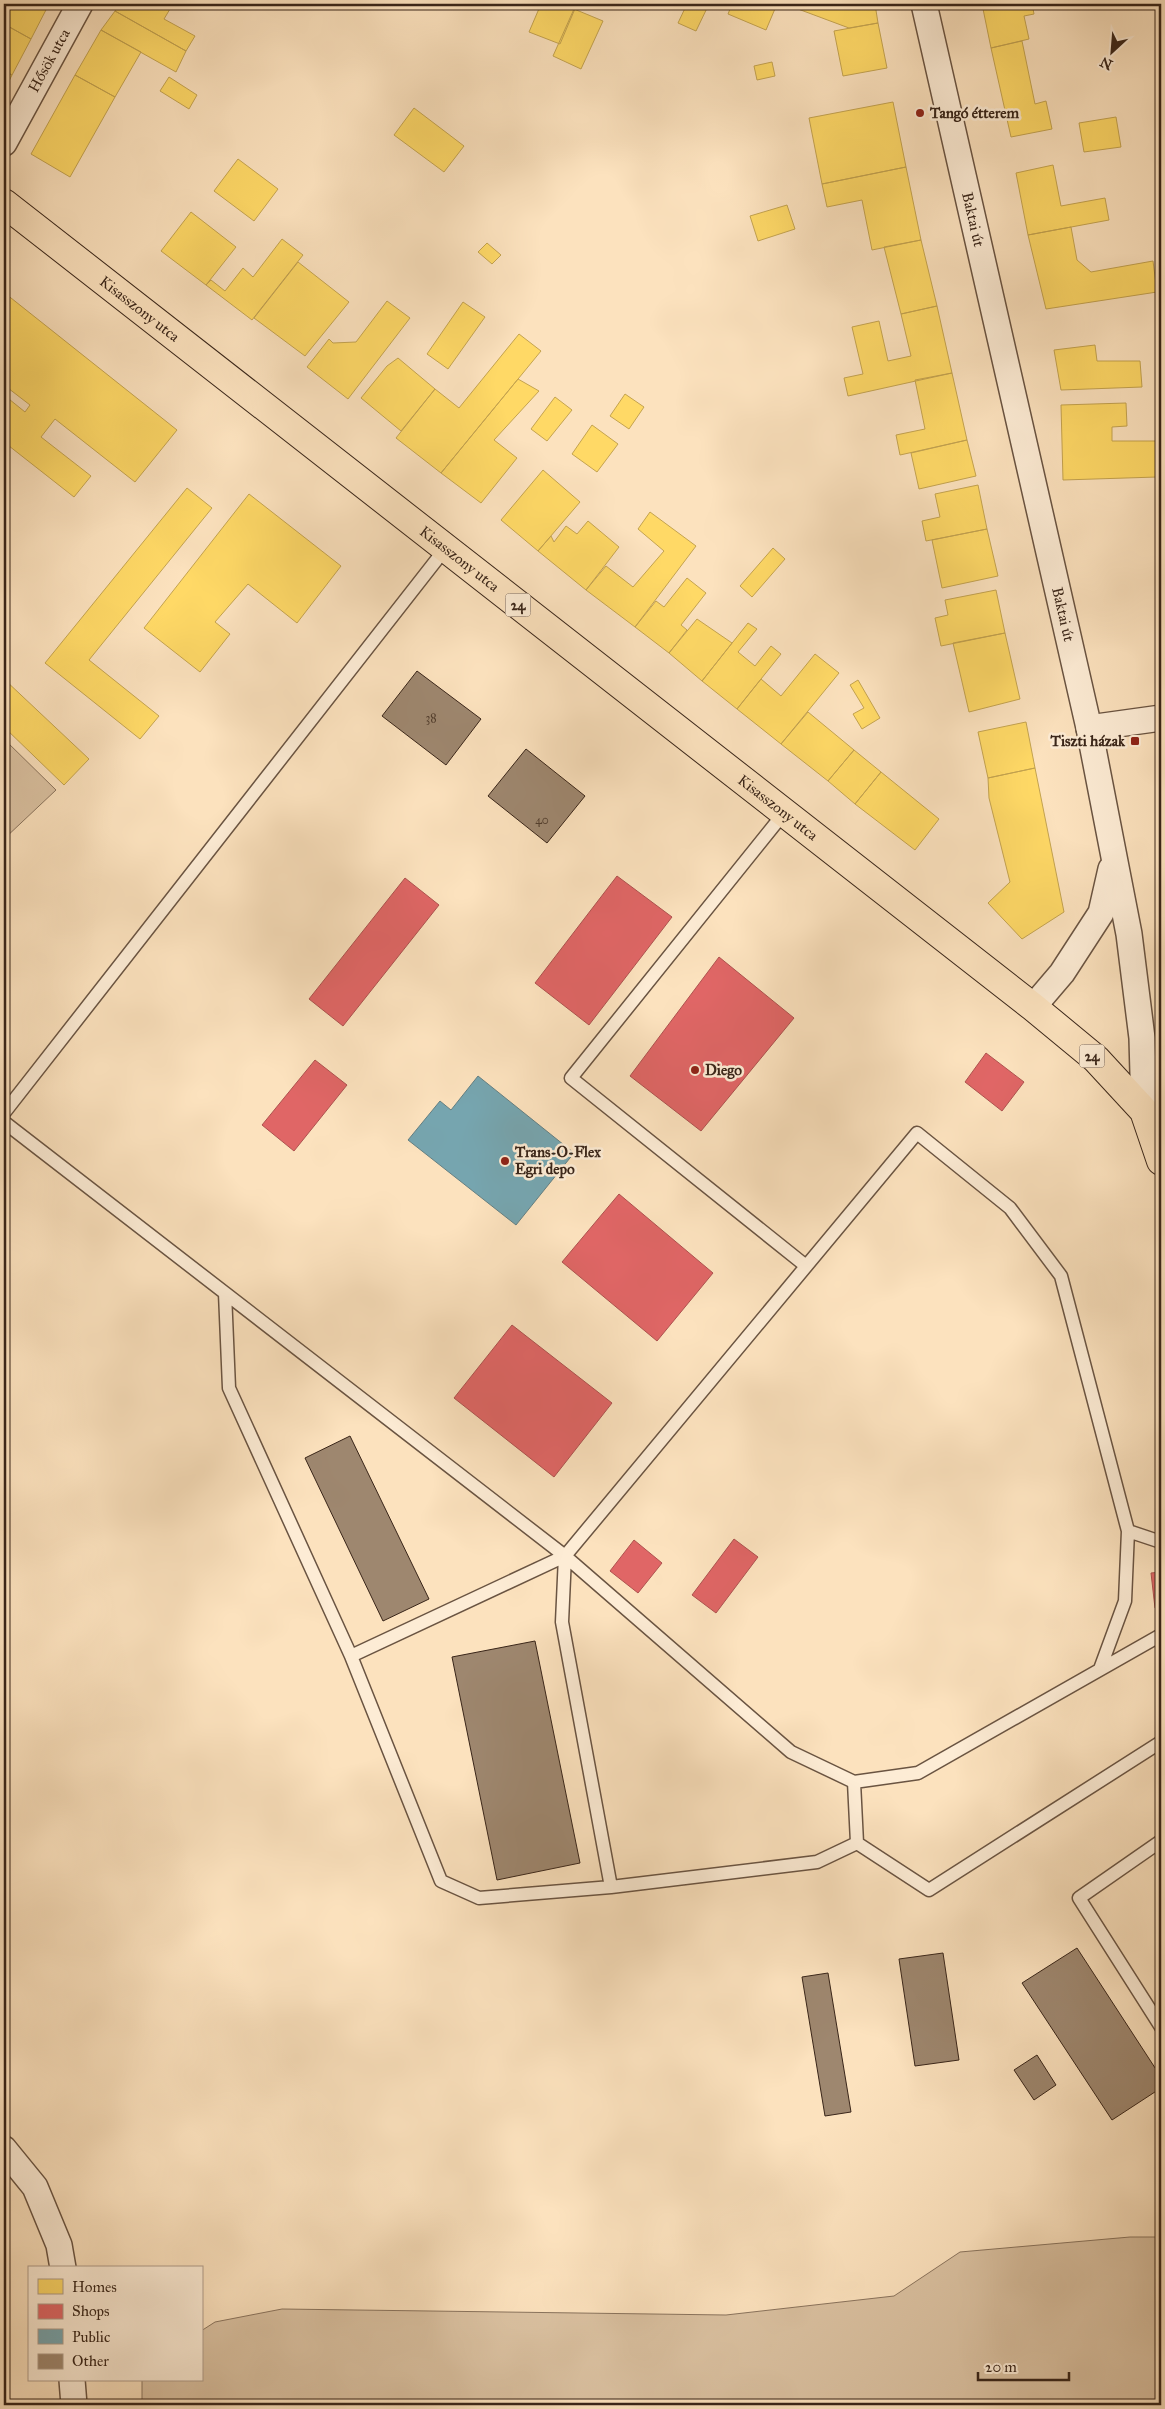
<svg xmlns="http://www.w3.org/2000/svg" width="1165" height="2409" viewBox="0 0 1165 2409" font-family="'IM FELL Great Primer',serif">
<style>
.green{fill:#dbc2a2;stroke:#8a745e}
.homes{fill:#ffd966;stroke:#c4a34f}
.shops{fill:#e06666;stroke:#ae524f}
.public{fill:#76a5af;stroke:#647f82}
.building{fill:#9e876f;stroke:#392519}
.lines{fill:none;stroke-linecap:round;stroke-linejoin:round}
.service-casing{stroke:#6a5442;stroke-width:15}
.minor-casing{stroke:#6a5442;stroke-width:28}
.primary-casing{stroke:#392519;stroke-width:30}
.service{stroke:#fdecd5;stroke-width:12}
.minor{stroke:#fdecd5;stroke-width:25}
.primary{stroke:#fce2be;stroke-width:28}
.poi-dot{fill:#8f2418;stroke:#fdecd5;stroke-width:2}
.labels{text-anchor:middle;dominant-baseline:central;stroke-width:5;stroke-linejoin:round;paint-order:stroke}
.number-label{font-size:12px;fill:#523e2e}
.shield{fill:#fdecd5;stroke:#746151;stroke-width:1}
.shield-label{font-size:14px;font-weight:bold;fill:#392519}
.street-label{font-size:15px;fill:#392519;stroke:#fdecd5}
.poi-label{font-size:15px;font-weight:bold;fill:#392519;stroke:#fdecd5;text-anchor:start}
</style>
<rect width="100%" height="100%" fill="#fce2be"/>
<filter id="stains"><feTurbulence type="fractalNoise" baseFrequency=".004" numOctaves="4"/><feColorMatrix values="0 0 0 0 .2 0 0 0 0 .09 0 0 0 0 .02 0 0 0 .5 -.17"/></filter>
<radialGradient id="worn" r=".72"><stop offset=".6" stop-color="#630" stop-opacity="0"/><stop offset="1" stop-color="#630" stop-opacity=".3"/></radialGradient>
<path class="green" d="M4 739 56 790 4 839Z
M1130 2237H1161V2405H142V2380H201V2331L215 2322 282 2309 726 2315 894 2296 960 2252Z"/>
<path class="homes" d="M4 4H49L31 39 4 24Z
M119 4H173L164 19 195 36 186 51 115 11Z
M541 4H577L560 44 529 32Z
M687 4H709L696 31 678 23Z
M732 4H777L766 30 728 14Z
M791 4H875L878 23 849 28 790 6Z
M982 4H1032L1034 14 1024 16 1029 39 991 48Z
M574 9 603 21 581 69 553 56Z
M115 11 186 51 176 72 101 30Z
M878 23 887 68 843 76 834 31Z
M4 24 31 39 12 75 4 71Z
M101 30 141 52 115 97 75 75Z
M1022 41 1035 104 1046 101 1052 129 1011 137 991 48Z
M772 62 775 76 757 80 754 66Z
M4 71 12 75 4 91Z
M75 75 115 97 70 177 31 154Z
M169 77 197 95 189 109 160 91Z
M893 102 906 167 822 184 809 118Z
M414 108 464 146 444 172 394 135Z
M1116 117 1121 147 1084 152 1079 123Z
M238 159 278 189 254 221 214 191Z
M1053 165 1061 206 1105 198 1109 220 1028 235 1016 173Z
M906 167 921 240 872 250 862 200 827 207 822 184Z
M787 205 795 229 758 241 750 216Z
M191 212 236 247 206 285 161 251Z
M1071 227 1077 260 1091 272 1153 261 1157 292 1046 309 1028 235Z
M282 239 303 255 252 320 206 285 211 280 225 291 243 268 253 277Z
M921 240 937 306 901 314 884 247Z
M487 243 501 255 492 264 478 252Z
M298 262 349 302 305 356 254 318Z
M6 294 177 430 135 482 55 419 41 437 91 476 74 497 4 442V395L25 412 30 405 4 385V297Z
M387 301 410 318 348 399 307 367 329 339 333 343 356 342Z
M463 302 485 317 448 369 427 354Z
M937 306 952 373 848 396 844 378 863 374 852 327 879 321 888 361 911 356 901 314Z
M519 334 541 351 441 473 396 438 435 389 459 408Z
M1095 345 1097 361H1140L1142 387 1061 390 1054 350Z
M398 358 435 389 401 431 361 398 387 366Z
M952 373 967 440 900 455 896 435 925 429 915 380Z
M518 379 539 391 494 440 517 458 481 503 441 473Z
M625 394 644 407 629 429 610 416Z
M555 397 572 410 547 441 531 429Z
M1126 403 1127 426 1112 427V441H1158V423H1161V472L1157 477 1063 480 1061 405Z
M592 425 618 444 597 472 572 454Z
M967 440 976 476 919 489 911 453Z
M543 470 580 502 538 551 501 520Z
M978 485 987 529 926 541 922 521 940 517 935 494Z
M187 488 212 508 89 660 159 716 140 739 45 663Z
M249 494 341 566 297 623 248 584 215 622 230 634 200 672 144 628Z
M650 512 696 546 635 627 586 590 606 566 633 587 664 551 638 529Z
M588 521 619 547 586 590 538 551 551 536 554 542 566 526 577 534Z
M987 529 998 576 942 588 932 540Z
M773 548 785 559 752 597 740 586Z
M687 578 706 593 681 625 687 630 669 653 635 627 656 601 664 607Z
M996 590 1005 633 941 646 935 618 948 615 945 600Z
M697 619 732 643 702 681 669 653Z
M748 623 757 629 738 652 755 666 771 646 781 654 737 709 702 681Z
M1005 633 1020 699 969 712 953 643Z
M815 654 839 673 781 744 737 709 761 679 781 696Z
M4 679 89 759 64 785 4 727Z
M858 680 880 718 862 729 853 714 864 708 850 685Z
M808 712 854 750 828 781 781 744Z
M1026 722 1035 768 988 778 978 732Z
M854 750 881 772 855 804 828 781Z
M1035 768 1064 912 1022 939 988 903 1010 882 989 798 988 778Z
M881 772 939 819 915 850 855 804Z"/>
<path class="shops" d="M617 876 672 917 589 1025 535 983Z
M405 878 439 905 343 1026 309 999Z
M719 957 794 1018 701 1131 630 1076Z
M986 1053 1024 1082 1002 1111 965 1082Z
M315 1060 347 1085 294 1151 262 1125Z
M619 1194 713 1273 657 1341 562 1262Z
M512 1325 612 1403 554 1477 454 1398Z
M734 1539 758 1557 716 1613 692 1595Z
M634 1540 662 1563 638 1593 610 1571Z
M1161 1572V1607L1155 1608 1151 1573Z"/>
<path class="public" d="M478 1076 574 1153 516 1225 408 1140 440 1101 451 1110Z"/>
<path class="building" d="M417 671 481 719 446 765 382 716Z
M526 749 585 796 547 843 488 796Z
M350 1436 429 1599 383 1621 305 1458Z
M535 1641 580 1863 497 1880 452 1657Z
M1077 1948 1161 2077V2088L1112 2120 1022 1983Z
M943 1953 959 2060 915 2066 899 1959Z
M828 1973 851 2112 825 2116 802 1977Z
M1037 2055 1056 2085 1034 2100 1014 2070Z"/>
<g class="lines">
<defs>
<path id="service" d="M784 813 571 1078 806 1266
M4 1113 445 549
M4 1122 565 1556 791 1752 854 1782 918 1773 1161 1635
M225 1293 229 1388 351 1656 565 1556 917 1133 1010 1208 1061 1276 1128 1531 1161 1542
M565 1556 562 1622 611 1887 817 1862 857 1843
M351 1656 441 1881 479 1898 611 1887
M1100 1669 1125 1601 1128 1531
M854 1782 857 1843 929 1890 1161 1742
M1161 1841 1079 1898 1161 2027"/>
<g id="minor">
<path id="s1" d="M924 4 1089 728 1129 934 1142 1038 1144 1111"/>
<path id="s2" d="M4 143 80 4"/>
<path d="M1089 728 1161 718"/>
<path d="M1033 1007 1062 973 1101 913 1111 869"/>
<path d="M4 2149 35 2187 59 2245 63 2268"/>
<path d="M72 2380 74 2405"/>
</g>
<g id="primary">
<path id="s3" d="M4 203 1033 1007 1096 1059 1144 1111 1161 1161"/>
</g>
</defs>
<use href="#service" class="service-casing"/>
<use href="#minor" class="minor-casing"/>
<use href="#primary" class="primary-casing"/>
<use href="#service" class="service"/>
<use href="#minor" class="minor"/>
<use href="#primary" class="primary"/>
</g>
<g class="poi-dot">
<circle cx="920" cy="113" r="5"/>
<rect x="1130" y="736" width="10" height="10" rx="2.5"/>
<circle cx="695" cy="1070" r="5"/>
<circle cx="505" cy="1161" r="5"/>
</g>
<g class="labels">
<g class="number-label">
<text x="431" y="718">38</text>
<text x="542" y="820">40</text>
</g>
<g class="shield">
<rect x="505.5" y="593.5" width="25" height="23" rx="4"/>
<rect x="1079.5" y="1044.5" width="25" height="23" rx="4"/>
</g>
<g class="shield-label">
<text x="518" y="605">24</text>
<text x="1092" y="1056">24</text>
</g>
<g class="street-label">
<text stroke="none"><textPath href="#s2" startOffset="94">Hősök utca</textPath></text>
<text stroke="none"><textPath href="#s1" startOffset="221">Baktai út</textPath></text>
<text stroke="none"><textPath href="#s3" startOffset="172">Kisasszony utca</textPath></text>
<text stroke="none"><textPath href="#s3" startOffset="578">Kisasszony utca</textPath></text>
<text stroke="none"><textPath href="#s1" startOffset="626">Baktai út</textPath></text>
<text stroke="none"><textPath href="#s3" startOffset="982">Kisasszony utca</textPath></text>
</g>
<g class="poi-label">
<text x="930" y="113">Tangó étterem</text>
<text x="1125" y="741" text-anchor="end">Tiszti házak</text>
<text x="705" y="1070">Diego</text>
<text x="515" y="1152">Trans-O-Flex<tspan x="515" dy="17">Egri depo</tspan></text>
</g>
</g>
<rect width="1165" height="2409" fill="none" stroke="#fce2be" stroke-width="20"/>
<rect x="5" y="5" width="1155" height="2399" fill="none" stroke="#392519" stroke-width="2.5"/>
<rect x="10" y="10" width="1145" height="2389" fill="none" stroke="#392519"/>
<rect x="28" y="2266" width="175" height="115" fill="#fdecd5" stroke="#af9c8a"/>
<rect x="38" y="2279" width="25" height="15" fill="#ffd966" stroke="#af9c8a"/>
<text x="72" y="2292" font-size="15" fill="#392519">Homes</text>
<rect x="38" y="2304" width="25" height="15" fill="#e06666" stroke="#af9c8a"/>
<text x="72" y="2316" font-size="15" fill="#392519">Shops</text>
<rect x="38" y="2329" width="25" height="15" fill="#76a5af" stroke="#af9c8a"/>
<text x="72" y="2342" font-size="15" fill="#392519">Public</text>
<rect x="38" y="2354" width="25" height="15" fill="#9e876f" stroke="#af9c8a"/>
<text x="72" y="2366" font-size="15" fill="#392519">Other</text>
<g transform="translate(1112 52) rotate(206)" stroke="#fdecd5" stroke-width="4" paint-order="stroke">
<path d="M0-4L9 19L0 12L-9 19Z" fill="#392519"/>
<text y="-8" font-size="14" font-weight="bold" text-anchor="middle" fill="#392519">N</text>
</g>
<path d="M978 2372v8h91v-8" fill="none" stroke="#392519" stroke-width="2.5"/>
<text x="985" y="2372" font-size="15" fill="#392519" stroke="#fdecd5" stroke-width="4" paint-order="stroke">20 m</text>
<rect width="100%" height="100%" filter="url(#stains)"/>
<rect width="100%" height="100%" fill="url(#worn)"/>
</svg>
